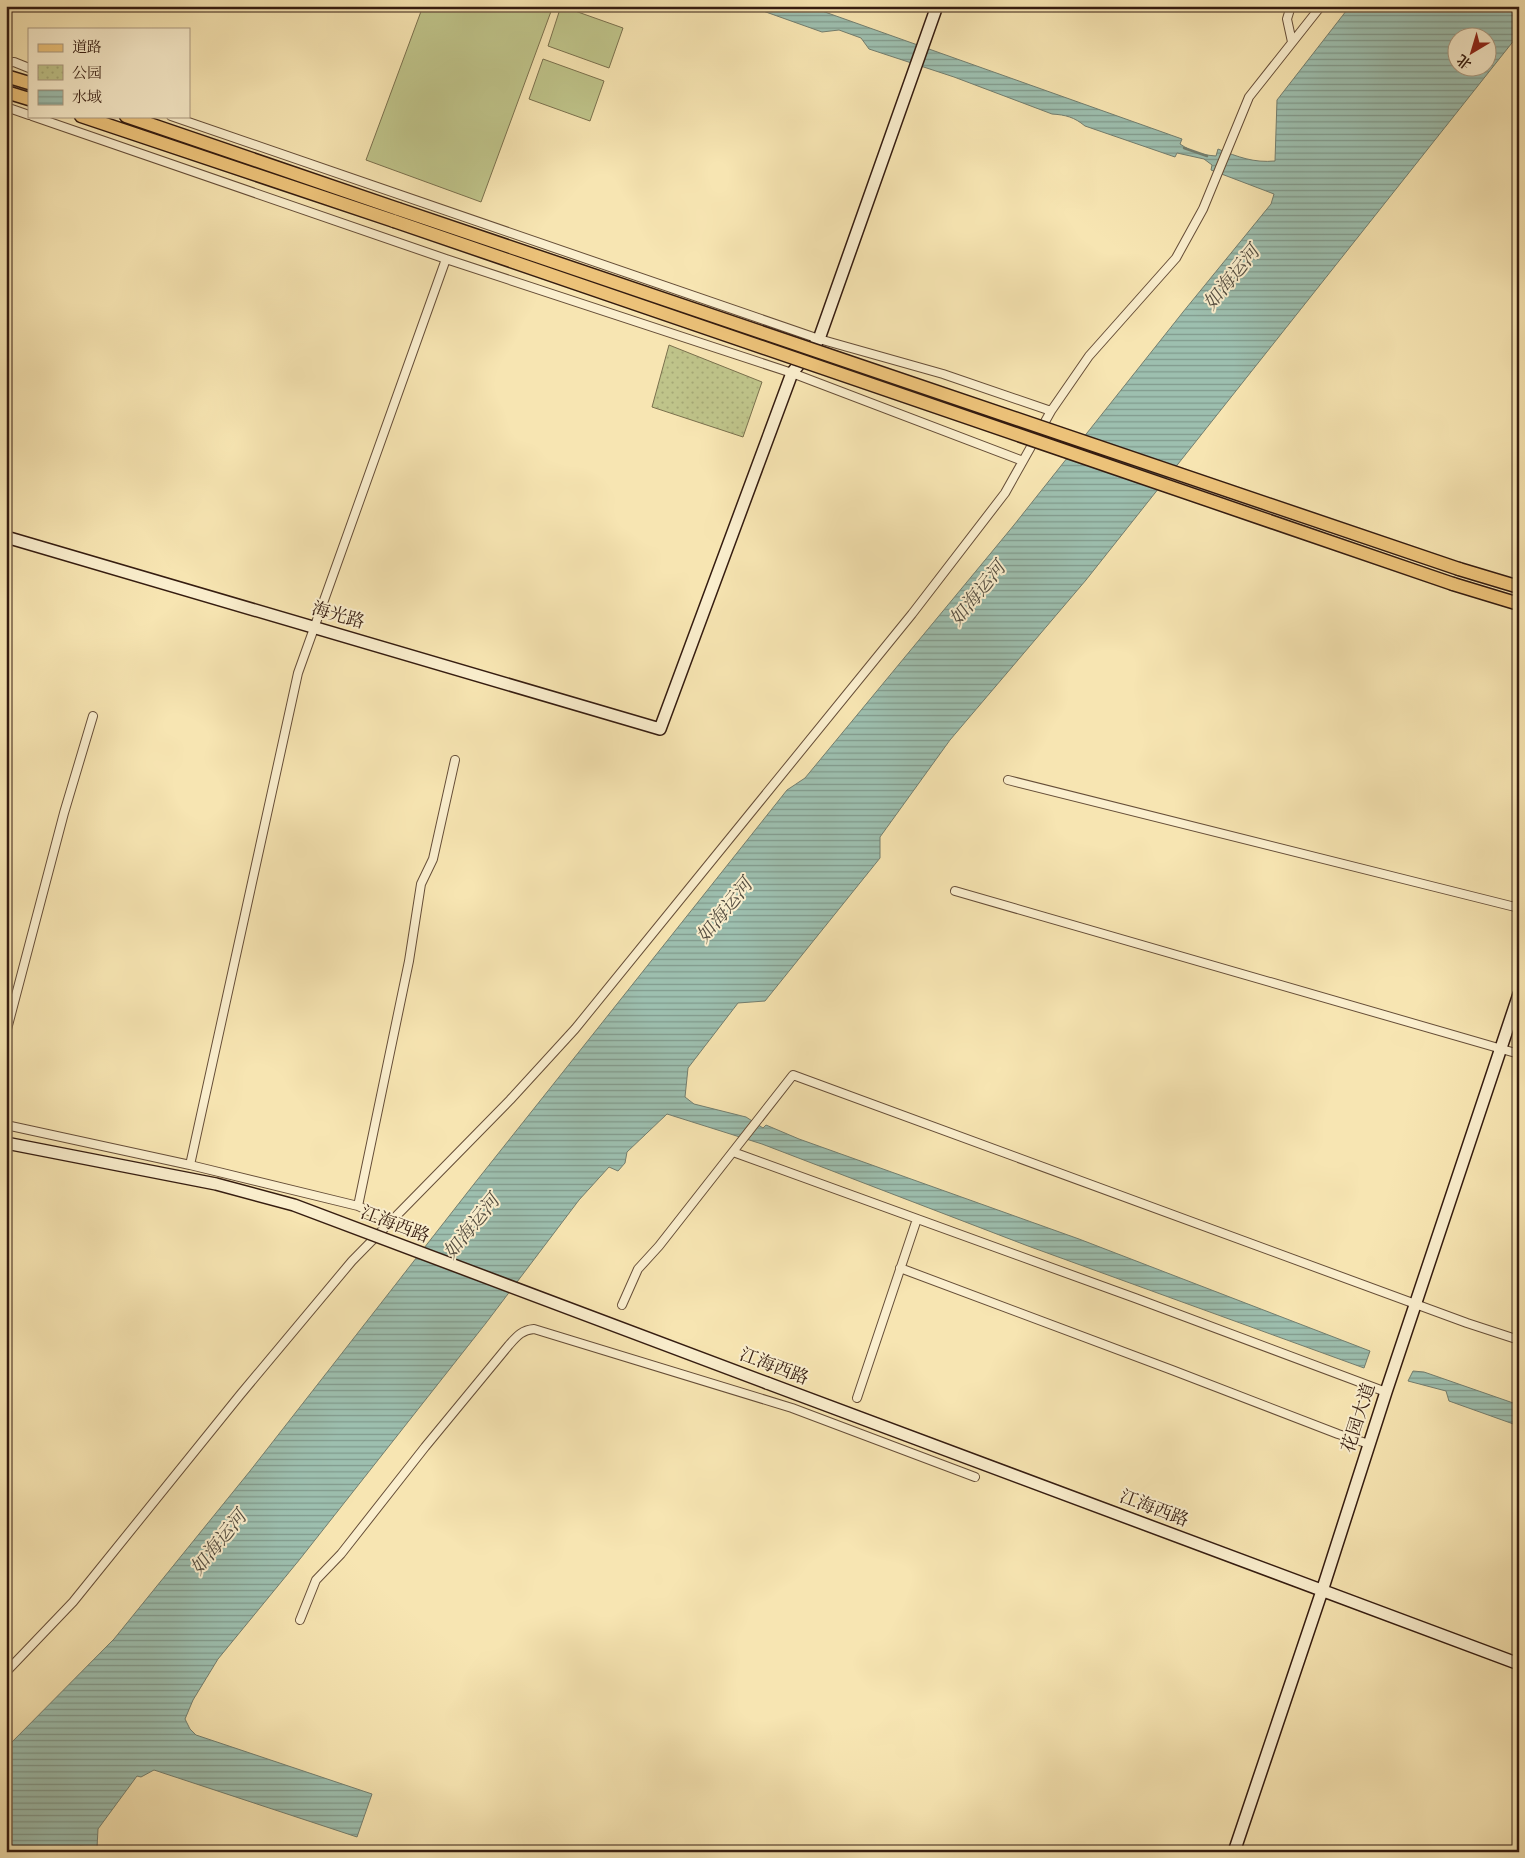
<svg xmlns="http://www.w3.org/2000/svg" width="1525" height="1858" viewBox="0 0 1525 1858" font-family="'IM FELL DW Pica','Noto Serif SC',serif">
<style>
.grass{fill:#bfc48a;stroke:#7a704d}
.park{fill:url(#park-dots);stroke:#7a704d}
.water{fill:url(#water-rules);stroke:#737e6f;fill-rule:evenodd}
.lines{fill:none;stroke-linecap:round;stroke-linejoin:round}
.stream{stroke:#737e6f;stroke-width:2.5}
.street-casing{stroke:#664e38;stroke-width:10}
.secondary-casing{stroke:#351c10;stroke-width:14}
.primary-casing{stroke:#351c10;stroke-width:15}
.street{stroke:#faeecd;stroke-width:8}
.secondary{stroke:#faeecd;stroke-width:11}
.primary{stroke:#ecc279;stroke-width:12}
.secondary-bridge-casing{stroke:#351c10;stroke-width:14;stroke-linecap:butt}
.primary-bridge-casing{stroke:#351c10;stroke-width:15;stroke-linecap:butt}
.secondary-bridge{stroke:#faeecd;stroke-width:11}
.primary-bridge{stroke:#ecc279;stroke-width:12}
.labels{text-anchor:middle;dominant-baseline:central;stroke-width:4;stroke-linejoin:round;paint-order:stroke}
.street-label{font-size:18px;fill:#351c10;stroke:#faeecd}
.water-label{font-size:19px;font-style:italic;fill:#544d40;stroke:#faeecd}
</style>
<defs>
<pattern id="park-dots" width="8" height="8" patternUnits="userSpaceOnUse" patternTransform="scale(1.25)"><rect width="8" height="8" fill="#bfc48a"/><path d="M2 2h.1M6 6h.1" fill="none" stroke="#a5a876" stroke-width="1.8" stroke-linecap="round"/></pattern>
<pattern id="water-rules" width="6" height="5" patternUnits="userSpaceOnUse" patternTransform="scale(1.25)"><rect width="6" height="5" fill="#9dbfaf"/><path d="M0 2.5h6" fill="none" stroke="#819a8d"/></pattern>
</defs>
<rect width="100%" height="100%" fill="#f7e5b2"/>
<filter id="stains"><feTurbulence type="fractalNoise" baseFrequency=".004" numOctaves="4"/><feColorMatrix values="0 0 0 0 .2 0 0 0 0 .09 0 0 0 0 .02 0 0 0 .5 -.17"/></filter>
<radialGradient id="worn" r=".72"><stop offset=".6" stop-color="#630" stop-opacity="0"/><stop offset="1" stop-color="#630" stop-opacity=".3"/></radialGradient>
<path class="grass" d="M423 6H553L481 202 366 160Z
M561 6 623 28 609 68 548 46Z
M543 59 604 81 590 121 529 99Z"/>
<path class="park" d="M669 345 762 382 743 437 652 407Z"/>
<path class="water" d="M749 6H808L1182 139 1180 144C1192 152 1202 155 1216 156L1218 149C1238 157 1254 163 1275 161L1277 100 1350 6H1519V34L1086 580 950 740 880 837V858L765 1001 738 1003 688 1068 685 1097 694 1104 746 1117 763 1128 766 1125 799 1139 1079 1239 1370 1351 1364 1368 1028 1246 762 1144 667 1114 627 1152 625 1163 618 1171 609 1167 579 1200 486 1323 300 1559 218 1659 193 1700 185 1719 190 1729 196 1735 372 1794 357 1837 154 1770 141 1777 137 1776 98 1829 97 1848 80 1846 75 1852H6V1748L114 1639 250 1471 474 1184 787 790 805 778 1014 525 1183 312 1271 204 1274 194 1211 170 1212 165 1204 159 1177 153 1175 157 1085 126C1074 117 1066 115 1052 114L954 77 869 49 861 38 839 30 822 32ZM1458 38H1488V68H1458Z
M1413 1371 1424 1372 1519 1405V1426L1449 1401 1446 1391 1408 1381Z"/>
<g class="lines">
<path class="stream" d="M1184 148 1207 156"/>
<defs>
<path id="street" d="M1291 6 1287 19 1292 42
M6 63 14 62 29 68
M6 107 29 115
M32 116 446 259 792 373 1023 461
M171 116 819 339 943 374 1051 411
M1008 780 1519 908
M955 891 1519 1054
M6 1033 64 813 93 716
M6 1125 190 1165 358 1206 391 1221
M733 1152 1135 1298 1386 1392
M190 1165 298 673 446 259
M358 1206 409 961 421 884 433 859 455 760
M900 1268 1172 1370 1338 1434 1369 1444
M622 1305 638 1269 659 1246 793 1075 1467 1323 1519 1340
M857 1398 917 1219
M300 1620 316 1580 341 1554 425 1447 509 1345C517 1336 522 1330 534 1329L792 1408 975 1477
M6 1672 73 1602 240 1395 352 1261 510 1100 575 1029 912 614 1005 493 1051 411 1089 356 1176 258 1203 209 1249 97 1321 6"/>
<path id="secondary" d="M6 537 660 729 792 373 819 339 937 6
M767 1383 1519 1664
M1234 1852 1322 1591 1386 1392 1519 994"/>
<path id="primary" d="M6 76 29 83
M6 92 29 99
M81 116 394 221
M126 116 398 209
M1459 569 1519 587
M1453 584 1519 604"/>
</defs>
<use href="#street" class="street-casing"/>
<use href="#secondary" class="secondary-casing"/>
<use href="#primary" class="primary-casing"/>
<use href="#street" class="street"/>
<use href="#secondary" class="secondary"/>
<use href="#primary" class="primary"/>
<defs>
<path id="secondary-bridge" d="M6 1143 216 1184 294 1205 767 1383"/>
<path id="primary-bridge" d="M398 209 1459 569
M394 221 1453 584"/>
</defs>
<use href="#secondary-bridge" class="secondary-bridge-casing"/>
<use href="#primary-bridge" class="primary-bridge-casing"/>
<use href="#secondary-bridge" class="secondary-bridge"/>
<use href="#primary-bridge" class="primary-bridge"/>
</g>
<g class="labels">
<g class="street-label">
<text transform="translate(338 616) rotate(16)">海光路</text>
<text transform="translate(395 1225) rotate(21)">江海西路</text>
<text transform="translate(774 1367) rotate(21)">江海西路</text>
<text transform="translate(1359 1418) rotate(-72)">花园大道</text>
<text transform="translate(1154 1509) rotate(21)">江海西路</text>
</g>
<g class="water-label">
<text transform="translate(1232 278) rotate(-51)">如海运河</text>
<text transform="translate(978 594) rotate(-51)">如海运河</text>
<text transform="translate(725 911) rotate(-51)">如海运河</text>
<text transform="translate(472 1227) rotate(-51)">如海运河</text>
<text transform="translate(219 1543) rotate(-51)">如海运河</text>
</g>
</g>
<rect width="1525" height="1858" fill="none" stroke="#f7e5b2" stroke-width="25"/>
<rect x="8" y="8" width="1510" height="1843" fill="none" stroke="#351c10" stroke-width="2.5"/>
<rect x="12" y="12" width="1500" height="1833" fill="none" stroke="#351c10"/>
<rect x="28" y="28" width="162" height="90" fill="#faeecd" stroke="#ab9a81"/>
<rect x="38" y="44" width="25" height="8" fill="#ecc279" stroke="#ab9a81"/>
<text x="72" y="52" font-size="15" fill="#351c10">道路</text>
<rect x="38" y="65" width="25" height="15" fill="url(#park-dots)" stroke="#ab9a81"/>
<text x="72" y="78" font-size="15" fill="#351c10">公园</text>
<rect x="38" y="90" width="25" height="15" fill="url(#water-rules)" stroke="#ab9a81"/>
<text x="72" y="102" font-size="15" fill="#351c10">水域</text>
<g transform="translate(1472 52) rotate(218)"><circle r="24" fill="#faeecd" stroke="#ab9a81"/>
<path d="M0-4L9 19L0 12L-9 19Z" fill="#8f2418"/>
<text y="-8" font-size="14" font-weight="bold" text-anchor="middle" fill="#351c10">北</text>
</g>
<rect width="100%" height="100%" filter="url(#stains)"/>
<rect width="100%" height="100%" fill="url(#worn)"/>
</svg>
